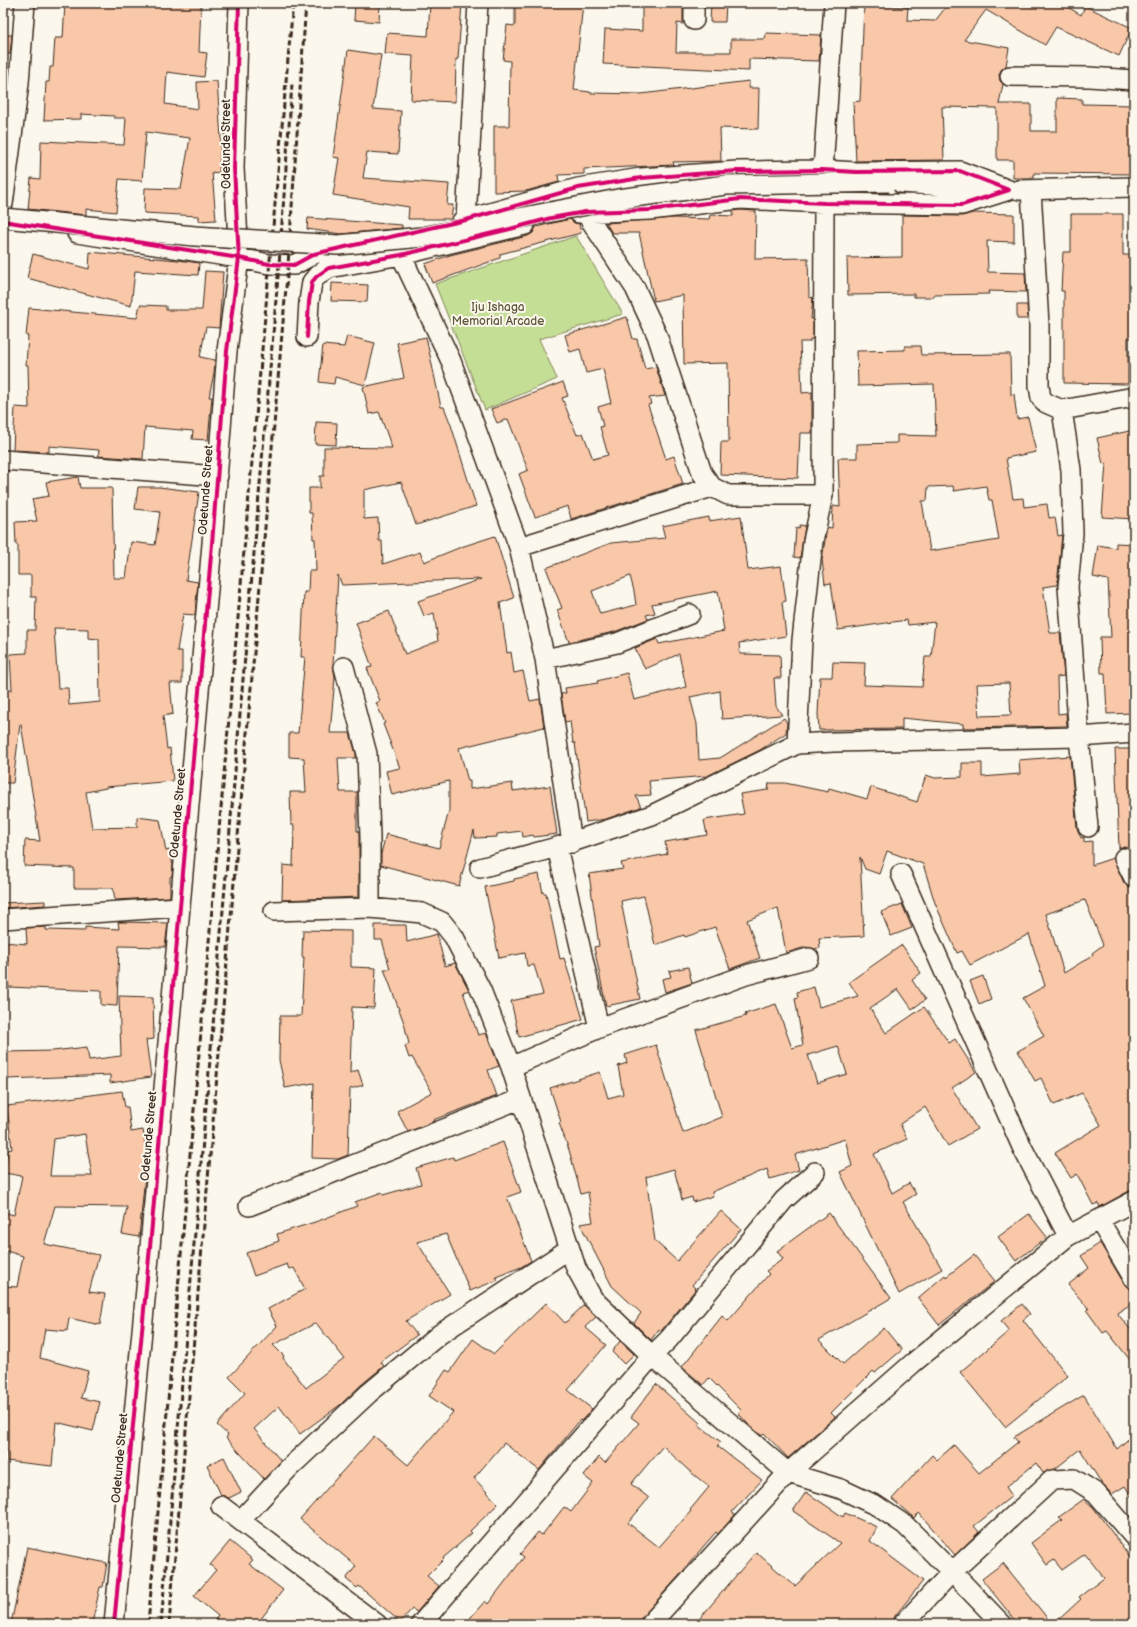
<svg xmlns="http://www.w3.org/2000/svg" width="1137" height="1627" viewBox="0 0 1137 1627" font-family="'Balsamiq Sans',sans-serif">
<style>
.green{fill:#c5de95;stroke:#80845a}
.building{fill:#f9c8a9;stroke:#3b2a1e;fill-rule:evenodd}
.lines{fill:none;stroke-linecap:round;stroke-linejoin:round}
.minor-casing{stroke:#3b2a1e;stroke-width:22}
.minor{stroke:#fbf7ec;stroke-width:19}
.rail{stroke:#3b2a1e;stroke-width:3;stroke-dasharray:6 3;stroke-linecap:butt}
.minor-bridge-casing{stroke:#3b2a1e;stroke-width:22;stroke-linecap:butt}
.minor-bridge{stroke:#fbf7ec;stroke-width:19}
.cycleway-casing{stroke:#fbf7ec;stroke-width:6}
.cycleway{stroke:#d6006c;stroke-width:4}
.labels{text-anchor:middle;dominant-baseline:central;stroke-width:4;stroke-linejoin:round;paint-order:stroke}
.street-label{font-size:12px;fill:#3b2a1e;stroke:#fbf7ec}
.park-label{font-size:12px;fill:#5e573c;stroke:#fbf7ec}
</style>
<rect width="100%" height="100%" fill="#fbf7ec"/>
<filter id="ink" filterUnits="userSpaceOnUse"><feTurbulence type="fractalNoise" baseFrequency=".025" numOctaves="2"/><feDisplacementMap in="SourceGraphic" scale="8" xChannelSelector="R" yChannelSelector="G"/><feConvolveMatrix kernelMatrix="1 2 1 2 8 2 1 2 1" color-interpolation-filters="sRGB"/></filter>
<g filter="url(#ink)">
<path class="green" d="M576 236 623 314 539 339 557 379 485 410 435 284Z"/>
<path class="building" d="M65 3H167L201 5 199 52 207 53 204 77 167 72 165 104 198 109 197 82 217 81 221 138 219 173 212 172 216 220 199 221V216L144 213 145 188 181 189 190 138 146 132 142 181 119 179 116 212 86 209V215L28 209 31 178 40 179 41 141 124 145 126 118H114V116L81 114V119L44 120 46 82H49L50 67H53L55 38H63Z
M355 3H380L379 22 354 20Z
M430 3H462L458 59H456L455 102 411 100 413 56 385 54 387 33 428 36Z
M515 3H583L574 90 590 92V93L641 94 749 81V88H759L758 129 720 128 721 161 673 162 674 165 584 169V174L558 175 559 182 526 191 494 192V126H509L510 61 503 60 507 25 515 26Z
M642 3H683V24L677 23 676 52H731V39H765L766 33 821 35 819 61 749 59V71L603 64 605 29 642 31Z
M711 3H726L725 22H710Z
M949 3H1061L1081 15 1085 6 1132 28 1119 56 1056 27 1045 45 986 10 964 40 1009 48 1006 66 1001 70 999 75 1000 81 1003 84 999 104H1031V131H1057V98L1082 99V104L1134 105V174L1034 173V178H1013V160H997V108L942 107 944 160 856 161 853 102 860 101 864 5 908 7 907 20 935 21Z
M4 35H12L10 54H3Z
M348 50 381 55 373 109 401 111 398 154 367 152 363 178 449 184 447 205H453L451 219H408L409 207 333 195 339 158 333 157Z
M740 210 756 211 755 259 808 258 809 297 813 298 811 319H813V339H810V342H800L802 393 812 392V433H800L798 478 720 475 721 442H729L728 363 684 364 683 295 654 301 639 233H612L606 223 673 218 709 219 710 215 733 216V211Z
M973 213 1014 214V242L987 241 988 272 1025 273 1026 292 988 291 989 294 934 295V297H914V294L848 295 847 258 902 257V215L962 216Z
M1071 214H1123V255H1134V281H1132V338H1128V384L1064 383V291H1061L1063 252H1071Z
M308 218 402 225V228L341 234 307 229Z
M570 219 574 223 579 224 581 233 500 254V258L432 283 425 264 450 255 528 236 533 233 536 227Z
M90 252 178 260 199 263 198 275 135 271 131 306 27 278 33 254 89 269Z
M205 271 223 272 219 328 206 327 200 357 215 360 214 373 209 397H212L208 440 192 439 193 431 145 427 143 459 98 456 99 450 49 446V452L13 450 15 407 29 408 28 365H26L28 336H26L29 308 137 318 140 305 166 306V310H202Z
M332 283 368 285 367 302 331 301Z
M1017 305H1027L1028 319H1017Z
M627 317 633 339H637L645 369 656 367 665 396 649 398 651 404 648 405 666 459 674 456 683 484 571 519 568 506 535 517 519 474 528 470 508 419 497 423 491 409 563 382 568 396 562 398 577 435 583 433 593 459 608 455 600 427 603 426 598 407 611 403 603 369 586 373 580 349 570 352 565 335Z
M347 336 375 343 365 385 335 377 334 384 319 382 323 345 344 347Z
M426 337 441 407H444L451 425 476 506 416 525 401 482 364 490V519L378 518 379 541H382L383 564 420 552 424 562 461 547 495 536 514 598 500 603 507 653 511 652 514 673 523 671 530 701 540 699 544 727 459 748 468 781H470V789L512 783 513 791 550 786 557 834 534 837 533 835 523 837 522 831 497 834V837L475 838 474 830 459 886 381 865V854L386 834 439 848 449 811V781L392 795 386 771 400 768 383 724 385 723 376 703 380 701 367 668 372 667 356 623 389 611 405 654 438 641 434 613 424 616 418 601 481 579 342 585 338 575 333 665 335 677 330 733H350L356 754V758H338L340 792H357V831H359V897L282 900 283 865 293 866 294 825H291L290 792H306L304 758 289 757V733H298L305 657H301L304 592H308L309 571H316L315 539H313L312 513H309V488H320V476H324V447L392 448 379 412 369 414 363 387 404 378 397 343Z
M905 346H920L921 355 1010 354 1011 395 1014 394 1017 419 1028 417 1036 452 1006 458 1013 499 1023 498 1024 507 1047 504 1049 518 1055 517 1058 536 1062 535 1057 585 1043 587 1050 633H1060L1064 676 1057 677 1058 714 1066 713 1067 726 963 728V724L902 718V729L819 730 818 714 820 677H832L833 662 865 663 864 685 922 687 925 657H931L935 622 908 625 907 620 838 630 831 583 825 584 822 560 827 527 832 528 833 506 840 507 838 458H857V444L897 443V435L936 436 934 384 858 386 857 351 905 350ZM953 486 954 491 986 486 989 500H992L999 540 930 551 922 501H927L928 487ZM1009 683 1011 715 979 716 977 684Z
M316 422 337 423 336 445 315 444Z
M1134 430V519L1102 517 1106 463 1103 464 1097 438Z
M78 477 80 488H112L114 578H126L131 542 155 545 160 512 135 509 138 487H159L199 492 186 580 198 582 195 615 183 614 177 651H182V683H170L173 714 163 716 167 749 170 748 173 781 106 787V788L86 792 92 828 137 827V817L160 820 166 851 169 850 173 865 172 876 170 877V897L115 900 113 888H74V868L24 866 25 840 40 841 21 724H20L13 783H5L3 690H12L10 654 27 653V630H35L36 597H31V575H18V545H16L15 522 37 521 32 499 49 496 46 482ZM54 628 88 629V638L99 639 100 702 69 705 68 688H58Z
M741 516 748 570 781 566 786 601 782 602 786 636 739 643 740 654 780 655 781 678H774L776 706 782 715 722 719 720 691 690 697 697 724 699 760 720 758 784 718 787 723 786 733 760 750 707 776 649 781 651 795 636 796 641 807 606 819 586 822 575 743H573L570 721 565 722 561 694 566 693 565 688 598 683 597 681 627 673 634 700 686 687 679 654 645 669 635 648 657 639 659 644 724 631 718 591 652 604 655 613 646 615 648 619 614 632 569 642 557 610 562 608 546 568 611 543 665 538 662 526 709 517V521ZM630 576 634 591 636 605 600 614 592 591Z
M800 525 805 526 800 558 794 557 796 528 799 529Z
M1116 543 1134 544V713L1107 714 1105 673H1101L1100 637H1111L1108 580 1093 577 1098 545 1116 548Z
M1115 749H1134V853L1125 847 1119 848Z
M1070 756 1077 828 1081 838 1084 837V842L1092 841V865L1113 858 1124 883 1128 887 1134 889V1190L1129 1191 1100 1207 1098 1203 1093 1205 1077 1174 1071 1178 1055 1153 1101 1125 1082 1093 1054 1105 1041 1078 1035 1081 1018 1051 1044 1036 1023 998 1045 986 1029 934 970 965 962 951 957 953 935 903 923 864 887 851 879 874 865 869 860 857 864 936 819 938 820 948 814 949 806 947 786 953 778 908 747 920 760 958 730 969 715 927 685 937 684 935 655 945 644 896 621 901 640 999 606 1006 594 947 599 946 589 874 623 869 621 863 667 854 665 842 707 835 704 820 744 814 740 794 768 790 769 783H785L828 792 829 788 867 799 871 787 917 802 926 775 935 778 962 777V763H982V777L1020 774 1019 760ZM1085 900 1103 945 1092 953 1093 955 1064 973 1046 914Z
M539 874 543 893H546L560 959 564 958 583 1019 519 1037 511 1001 543 994 534 965 527 966 525 953 499 958 485 887 514 881V879Z
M45 901V905L3 908V903Z
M902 904 912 928 891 936 881 912Z
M118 922 168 923 165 947 119 946 117 1006 101 1005V991L8 987 9 961H3V942L27 944 26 928 46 927V930L85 931V927L119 929Z
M375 925H406L407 942 437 934 445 966 455 963 469 990 463 992 478 1035 486 1033 499 1066 488 1070 497 1096 433 1120 434 1121 408 1132 397 1111 432 1092 412 1057 409 1058 405 1046 409 1044 404 1023 384 969H390L382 940H375Z
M303 930 351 931V967L376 968 374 1008 352 1007 350 1073 358 1070 363 1085 350 1089 348 1155 338 1159 312 1158 314 1083 285 1088 279 1060 280 1016H301L304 957H302Z
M902 945 921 973 912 980 925 1000 912 1009 898 989 870 1008 886 1033 924 1007 949 1043 955 1039 976 1072 952 1088 977 1129 948 1146 925 1107 900 1124 907 1139 874 1154 892 1193 909 1183 916 1194 903 1202 942 1269 899 1294 840 1172 852 1166 845 1139 795 1155 799 1170 770 1179 767 1169 712 1192 713 1196 693 1202 692 1197 682 1200 674 1169 646 1177 655 1241 677 1261 721 1211 741 1229 692 1285 696 1289 661 1331 659 1329 651 1340 634 1323 641 1313 612 1286 580 1224 593 1222 588 1192 581 1194 569 1150 559 1123 561 1122 550 1088 600 1072 608 1098 623 1094 618 1066 627 1063 625 1055 656 1045 683 1133 722 1117 696 1030 746 1016 745 1014 776 1004 792 1048 803 1045 795 998 798 997 797 992 814 987 819 1007 858 996 849 982ZM838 1046 847 1074 817 1083 808 1055Z
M688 967 692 983 665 992 662 979 671 977 669 971Z
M983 976 991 999 979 1004 970 981Z
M119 996 153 997 154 1039 146 1040 151 1077 110 1083V1075L7 1079 6 1052 53 1051 87 1047 89 1060 121 1056Z
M122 1091 125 1107H128L131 1132 143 1130 147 1155 139 1237 122 1234 127 1207 55 1206 44 1244 99 1255 89 1292 105 1294 100 1325 69 1318 67 1331 45 1329 40 1358 88 1371 81 1398 100 1402 93 1431 56 1422 52 1466 6 1461 7 1451H3L5 1397H3V1286L17 1287 23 1256 3 1250V1212L14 1215 22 1176 4 1173 8 1150 12 1149 7 1106ZM85 1134 92 1176H50L54 1139Z
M503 1142 521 1192 507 1197 531 1261 521 1267 496 1277 498 1280 470 1291 446 1234 417 1242 450 1294 406 1321 417 1335 381 1362 384 1366 361 1385 340 1405 300 1434 279 1406 254 1429 281 1461 264 1479 226 1438 228 1435 217 1425 245 1393 229 1377 277 1326 268 1309 305 1289 294 1268 289 1269 287 1264 254 1276 246 1253 279 1241 277 1234 318 1221 357 1206 355 1202 382 1192 383 1195 421 1184 416 1168 453 1157 454 1160ZM316 1323 344 1358 306 1388 283 1358 284 1356 273 1345Z
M829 1213 891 1298 819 1340 843 1364 884 1328 902 1350 875 1373 873 1371 831 1413 835 1417 788 1458 764 1433 762 1436 748 1424 738 1413 741 1410 709 1378 703 1385 682 1367 722 1316 728 1321 769 1274 766 1271 783 1259 777 1251Z
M1029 1214 1047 1237 1016 1261 998 1237Z
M1100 1243 1125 1285 1130 1289 1134 1296V1302L1117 1313 1134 1334V1365L1107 1331 1103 1333 1087 1311 1089 1309 1068 1285 1089 1268 1081 1256Z
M974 1255 995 1281 939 1325 918 1298 945 1275 946 1277Z
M546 1303 565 1323 584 1305 596 1317 585 1327 606 1345 568 1390 592 1409 581 1421 580 1420 539 1470 504 1443 474 1478 498 1504 470 1531 472 1533 443 1558 444 1559 427 1576 439 1586 417 1612 412 1609 400 1622 359 1586 357 1588 346 1579 356 1566 300 1519 374 1436 408 1465 453 1412 429 1396 446 1370 450 1372 473 1339 494 1354Z
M1022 1304 1030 1314 1023 1320 1068 1376 1005 1427 960 1372 1009 1331 1001 1321Z
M620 1341 634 1354 624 1364 612 1352Z
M656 1384 700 1423 699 1425 721 1442 717 1446 762 1480 732 1512 735 1515 718 1534 716 1532 702 1548 679 1576 642 1617 638 1624H465L485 1601 488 1604 524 1557 520 1554 538 1532 542 1535 564 1507 571 1512 593 1483 584 1476 599 1457 605 1463 639 1423 631 1417ZM663 1446 687 1469 709 1487 690 1510 691 1511 659 1547 628 1523 649 1498 631 1484Z
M1084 1395 1117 1449 1134 1434V1501L1125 1486 1112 1494 1102 1484 1080 1449 1055 1469 1043 1473 1036 1463 1006 1487 1012 1496 974 1526 979 1532 955 1555 919 1513 914 1518 892 1499 932 1455 937 1460 954 1445 979 1473 1018 1442 1014 1437Z
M224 1457 241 1492 229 1498 221 1495 207 1465Z
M806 1492 843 1517 845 1513 877 1527 870 1541 923 1581 895 1616 892 1624H695L756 1552 795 1586 840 1543 793 1511Z
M1084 1499 1093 1507 1134 1562V1624H1054L1081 1599 1079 1597 1104 1578 1085 1554 1062 1570 1054 1560 1047 1565 1031 1543 1062 1520 1059 1517Z
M230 1541 253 1560 249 1564 283 1590 257 1624H212L218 1616 194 1596 216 1570 210 1565Z
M27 1547 107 1563 103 1587H100L92 1624H66L46 1619 45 1624H11Z
M1003 1563 1052 1624H1018L982 1579Z"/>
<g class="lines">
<defs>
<path id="minor" d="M694 20V3
M1010 76 1089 77 1134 80
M823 170 834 3
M901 183 990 189
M1019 190 1134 187
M1031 190 1039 325V386L1041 398 1046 403 1062 410 1134 397
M3 204 19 83 25 3
M585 212 635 288 657 335 702 473 712 487 728 495H823
M466 220 478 3
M462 221 578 188 641 178 737 171 823 170 856 172 960 171 1009 190 962 205 824 203 740 199 650 210 579 213
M77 233 239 258 269 264 294 265 314 254 342 248
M401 255 451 361 519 547 545 659 572 843
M307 337 309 302 312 282 317 276 329 268 401 255 525 225
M1062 410 1071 470 1073 533 1068 587 1079 737 1088 827
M3 460 218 476
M519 547 712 487
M545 659 617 643 690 614
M344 667 367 754 370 837V908
M797 744 802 640 813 541 823 495 824 203
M557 847 599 1028
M1124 858 1134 878
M480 868 557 847 652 815 797 744 834 742 1079 737 1134 733
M901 874 1022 1147 1068 1236
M274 911 370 908 422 913 442 922 454 937 481 990 511 1067 576 1268 593 1299 652 1356 788 1473 841 1489 877 1506 905 1525 952 1572 1002 1624
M3 919 179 907
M511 1067 599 1028 746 975 809 958
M249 1206 520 1099
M1099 1220 1134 1279
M221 1506 377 1624
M241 1520 288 1469 369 1393 440 1334 569 1249
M114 1624 150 1247 212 544 227 351 239 258 234 168 239 3
M421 1624 652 1356 669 1339 784 1200 815 1172
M650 1624 788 1473 913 1363 1068 1236 1134 1201
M903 1624 952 1572 1052 1480 1074 1479 1096 1493 1134 1537"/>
</defs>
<use href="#minor" class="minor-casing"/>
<use href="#minor" class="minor"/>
<path class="rail" d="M148 1624 293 3
M161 1624 279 265 292 84
M169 1624 288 265 306 3"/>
<defs>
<path id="minor-bridge" d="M3 218 195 236 338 245 422 237 618 199 726 185 889 182"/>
</defs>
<use href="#minor-bridge" class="minor-bridge-casing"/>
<use href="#minor-bridge" class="minor-bridge"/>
<defs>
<path id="cycleway" d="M3 221 239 258 269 264 294 265 314 254 466 220 578 188 641 178 737 171 823 170 856 172 960 171 1009 190 962 205 824 203 740 199 650 210 585 212 551 218 510 229 401 255 329 268 317 276 312 282 309 302 307 337
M114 1624 150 1247 212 544 227 351 239 258 234 168 239 3"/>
</defs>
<use href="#cycleway" class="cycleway-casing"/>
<use href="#cycleway" class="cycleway"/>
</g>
</g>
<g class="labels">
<g class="street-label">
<text transform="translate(226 144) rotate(-90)">Odetunde Street</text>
<text transform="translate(206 490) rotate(-86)">Odetunde Street</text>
<text transform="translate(178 813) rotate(-85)">Odetunde Street</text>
<text transform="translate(149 1136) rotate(-85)">Odetunde Street</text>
<text transform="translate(120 1458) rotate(-85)">Odetunde Street</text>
</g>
<g class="park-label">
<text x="498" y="307">Iju Ishaga<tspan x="498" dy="14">Memorial Arcade</tspan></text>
</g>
</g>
<rect width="1137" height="1627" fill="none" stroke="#fbf7ec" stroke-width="16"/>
<rect x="8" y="8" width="1121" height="1611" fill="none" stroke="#3b2a1e" stroke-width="1.5" filter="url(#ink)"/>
</svg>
